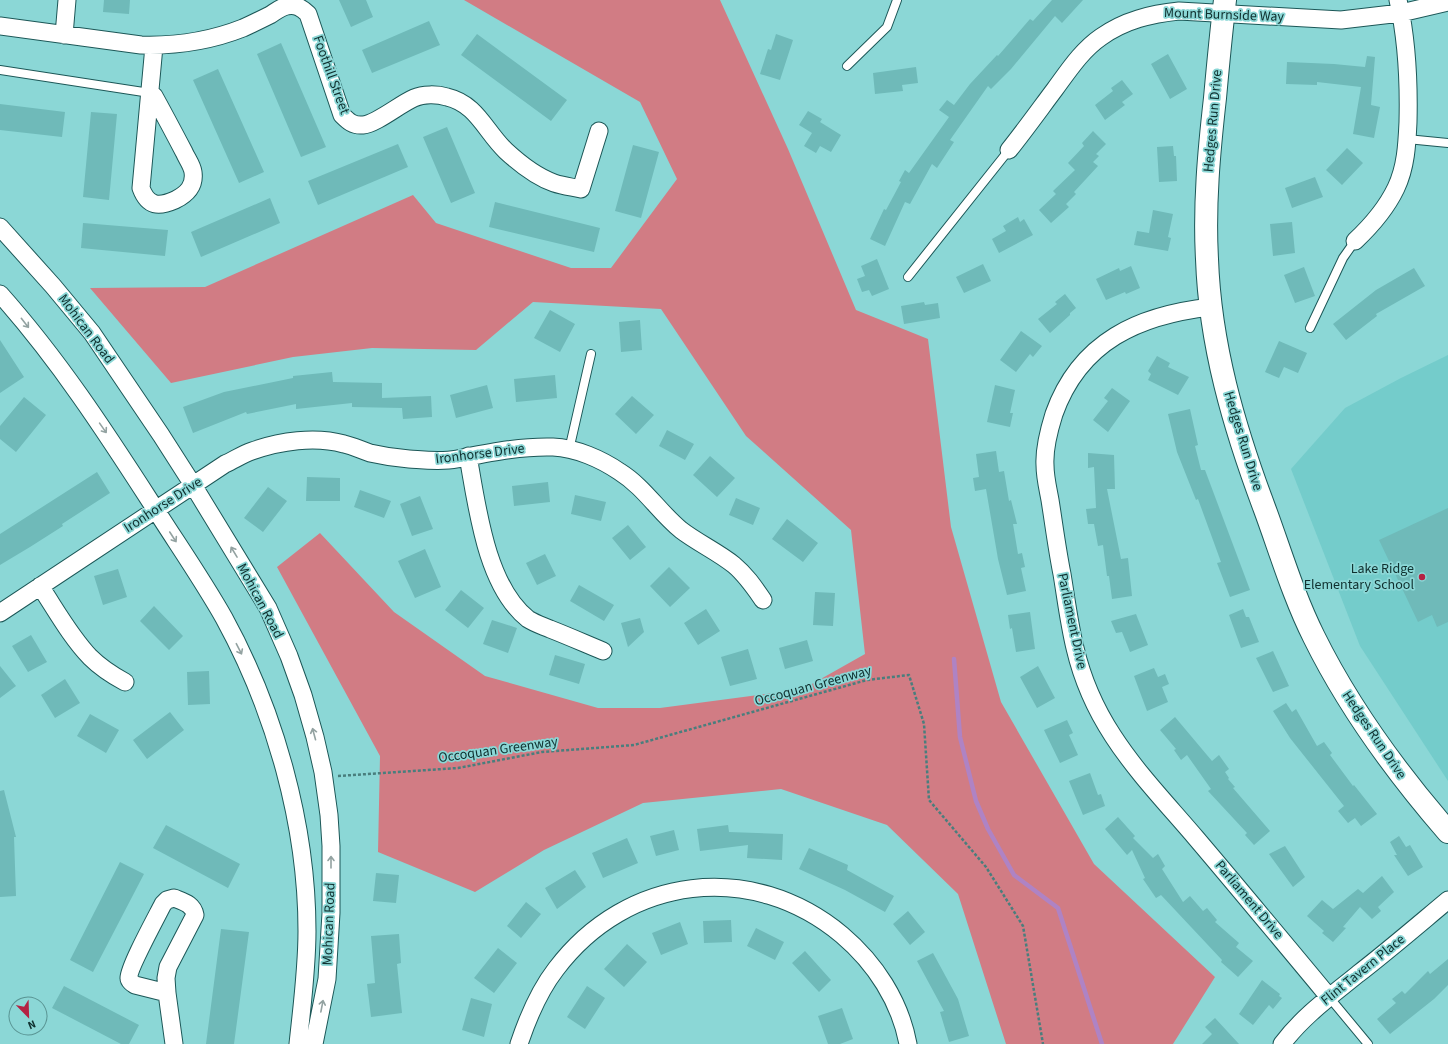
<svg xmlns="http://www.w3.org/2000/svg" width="1448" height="1044" viewBox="0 0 1448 1044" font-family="'Source Sans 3',sans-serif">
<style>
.built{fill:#74cccb}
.forest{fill:#d17c84}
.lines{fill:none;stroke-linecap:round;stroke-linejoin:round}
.stream{stroke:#af83c4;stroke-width:4.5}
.building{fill:#6fbab9}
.lane-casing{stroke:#1c5757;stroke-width:10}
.street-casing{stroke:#1c5757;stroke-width:19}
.secondary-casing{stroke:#1c5757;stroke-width:24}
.path{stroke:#497e7d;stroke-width:2.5;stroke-dasharray:3 2;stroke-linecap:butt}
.lane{stroke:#fff;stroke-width:8}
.street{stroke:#fff;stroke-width:17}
.secondary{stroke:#fff;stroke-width:22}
.oneway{stroke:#93a2a1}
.poi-dot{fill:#b42243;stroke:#8bd7d6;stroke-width:1.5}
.labels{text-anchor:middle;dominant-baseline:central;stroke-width:3.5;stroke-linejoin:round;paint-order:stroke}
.street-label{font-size:14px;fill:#0f302f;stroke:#8bd7d6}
.poi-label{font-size:14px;fill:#0f302f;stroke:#8bd7d6;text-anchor:end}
</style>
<rect width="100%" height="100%" fill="#8bd7d6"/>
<path class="built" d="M1448 355V781L1360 646 1291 469 1345 408 1401 378Z"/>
<path class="forest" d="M464 0H720L788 149 856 310 928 339 951 527 1001 702 1094 864 1215 977 1173 1044H1006L958 894 887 825 781 789 643 803 544 850 475 892 378 852 380 756 277 567 320 533 394 612 485 676 598 708H660L803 689 865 654 851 530 746 436 661 309 533 302 476 350 372 348 293 357 171 383 90 288 205 287 413 195 436 223 571 268H611L677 179 640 102Z"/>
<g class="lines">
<path class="stream" d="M954 659 960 737 976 801 988 829 1014 875 1058 908 1102 1044"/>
</g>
<path class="building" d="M104 0H130L129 14 103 12Z
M339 0H366L373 17 351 27Z
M1052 0H1083L1062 23 1055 16 1011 69 991 89 988 86 950 140 954 142 937 168 932 164 910 204 905 202 885 246 870 239 884 209 886 210 901 182 899 181 905 170 909 173 949 117 939 110 947 100 954 105 970 84 997 55 998 56 1030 19 1033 21Z
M429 21 440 45 372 73 362 50Z
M477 34 567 100 551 121 461 55Z
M776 34 793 40 780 80 760 74 768 49 771 50Z
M281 43 326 147 301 157 257 54Z
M1168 54 1187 89 1170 99 1151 64Z
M1367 56 1375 57 1371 105 1380 107 1374 138 1353 134 1361 87 1317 82V85L1286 84 1287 62 1334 64 1365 67Z
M916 67 918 83 902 85 903 91 875 94 873 73Z
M218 69 264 172 239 183 193 80Z
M1122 80 1133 94 1122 102 1125 105 1105 120 1095 105 1113 91 1111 88Z
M0 104 65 112 62 137 0 130Z
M808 111 822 119 820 122 841 135 831 152 820 146 816 153 804 146 812 133 799 125Z
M91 112 117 114 109 200 83 197Z
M447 127 475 193 451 203 423 137Z
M1093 131 1106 144 1096 154 1099 156 1093 162 1098 166 1074 192 1076 194 1066 204 1069 207 1051 223 1039 210 1056 194 1053 191 1075 170 1068 163 1084 146 1082 143Z
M398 144 408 167 318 205 308 181Z
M633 145 659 152 641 218 615 211Z
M1173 146 1174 156H1176L1177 181 1159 182 1157 147Z
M1347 148 1363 163 1342 185 1326 170Z
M1315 177 1323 197 1292 208 1285 188Z
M270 198 280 223 201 257 191 232Z
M495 202 600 228 594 252 489 227Z
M1153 210 1173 214 1168 237 1171 238 1168 251 1134 245 1137 231 1149 233Z
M1018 217 1020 222 1024 219 1033 235 999 253 992 239 1006 231 1003 226Z
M1292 222 1295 253 1273 256 1270 224Z
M83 223 168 230 165 256 81 248Z
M877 259 889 289 872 296 869 290 862 292 857 279 865 276 861 266Z
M983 264 991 281 964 293 956 277Z
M1131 266 1140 288 1126 294 1125 292 1106 300 1096 279 1119 268 1120 271Z
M1304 267 1315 296 1295 303 1284 275Z
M1414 268 1425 286 1376 314 1377 316 1346 340 1333 324 1376 290Z
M1065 294 1076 308 1070 313V315L1050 333 1038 319 1057 304 1055 302Z
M924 302 925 305 938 303 940 318 904 324 901 306Z
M550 310 575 324 560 352 534 338Z
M640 320 642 350 621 352 619 322Z
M1021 331 1042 346 1033 357 1030 354 1016 372 1000 360Z
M0 340 24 377 0 393Z
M1279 341 1307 353 1298 373 1284 367 1279 378 1265 372Z
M1157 356 1170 363 1168 367 1189 377 1178 395 1148 380 1151 374 1148 371Z
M332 372 333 382 382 383V398L431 396 432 417 403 419 402 408 352 407V403L296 409V404L247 414 246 412 193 433 183 407 224 392 293 378V376Z
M555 375 557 398 516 402 514 379Z
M487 385 493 408 456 418 450 395Z
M995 385 1015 390 1010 413H1013L1010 427 987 422Z
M1112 388 1130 401 1108 432 1093 420 1108 401 1104 398Z
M632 396 654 415 636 434 615 414Z
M24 397 46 415 16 452 0 439V426Z
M1190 409 1198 445 1195 446 1201 470H1205L1250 590 1230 597 1217 563 1221 562 1198 499 1196 500 1177 452 1168 414Z
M667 430 694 444 685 460 659 446Z
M996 451 999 472 1004 471 1009 501 1011 500 1017 524H1013L1018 554 1022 553 1025 567 1021 568 1026 591 1007 595 998 559 986 489 975 491 973 478 979 477 976 454Z
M1088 453 1114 455 1115 489H1107L1121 559 1128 558 1132 596 1112 599 1109 576H1107L1103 545 1098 546 1094 524H1088L1086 509 1096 508 1094 467 1088 468Z
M710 456 735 478 717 497 693 475Z
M97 472 110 493 62 524 63 526 30 547 0 565V534Z
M307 477 340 478V501H306Z
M548 482 550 502 514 506 512 486Z
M268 487 287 501 263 532 244 518Z
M360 490 391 501 384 518 354 507Z
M575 495 606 502 601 521 571 514Z
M420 496 433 529 412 536 400 504Z
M736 498 760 508 753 525 729 515Z
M1448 508V622L1437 627 1432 615 1418 622 1379 540Z
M787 519 818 543 803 562 772 539Z
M628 525 646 547 630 560 612 538Z
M425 549 441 587 415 598 398 561Z
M545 554 556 576 537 585 526 563Z
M669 567 690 588 670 607 650 586Z
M118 569 127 597 103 605 94 576Z
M579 585 614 605 604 621 570 601Z
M461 590 484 608 468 628 445 610Z
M815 592 835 593 833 626 813 625Z
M154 606 183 636 169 650 140 621Z
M706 609 720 631 698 645 684 623Z
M1243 609 1246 617H1249L1259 642 1241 648 1229 615Z
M1030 612 1035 649 1016 652 1012 628 1010 629 1008 615Z
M1136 614 1148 645 1130 652 1122 632 1116 633 1111 621Z
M640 618 644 632 628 647 621 623Z
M492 620 517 628 508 653 483 644Z
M31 635 47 662 28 672 12 646Z
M807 640 813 661 785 669 779 648Z
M748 649 757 679 730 686 721 657Z
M1273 651 1289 686 1273 692 1256 658Z
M555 655 585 664 579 684 549 675Z
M0 666 16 686 0 698Z
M1038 666 1055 698 1037 708 1020 677Z
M1154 668 1158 677 1165 674 1169 684 1162 687 1168 702 1147 711 1134 676Z
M209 671 210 704 188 705 187 672Z
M65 679 80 703 55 718 41 695Z
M1286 703 1292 712 1296 709 1317 746 1324 742 1332 753 1330 755 1353 786 1354 785 1377 814 1361 826 1355 818 1348 823 1338 811 1344 806 1290 738 1273 711Z
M170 712 184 730 147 759 133 740Z
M90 714 119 730 106 753 77 736Z
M1175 717 1212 761 1219 755 1229 769 1225 772 1229 778 1228 779 1235 787 1233 788 1270 831 1254 845 1245 835 1247 833 1208 791 1211 789 1187 755 1181 760 1174 750 1176 749 1160 730Z
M1067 720 1073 733 1069 735 1078 755 1060 763 1044 730Z
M1090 773 1098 795 1101 794 1105 806 1083 815 1069 781Z
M4 790 16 837H14L16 896 0 897V791Z
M1118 817 1135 836 1133 838 1153 858 1158 854 1165 866 1162 869 1183 902 1190 896 1203 911 1207 908 1217 920 1215 922 1239 943 1236 947 1253 961 1238 977 1221 962 1222 960 1161 895 1156 898 1143 879 1145 878 1132 850 1127 855 1105 829Z
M166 825 240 864 228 888 153 848Z
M728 825 729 832 783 834 782 860 747 858 748 845 700 851 697 829Z
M674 830 679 850 656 856 650 836Z
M1399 836 1406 847 1410 845 1423 867 1408 876 1394 855H1397L1390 842Z
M627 838 638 863 603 878 592 853Z
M1285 846 1305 877 1293 887 1269 854Z
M809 848 848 865 847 870 894 896 885 912 845 890 799 869Z
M120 862 144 874 93 972 70 960Z
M575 870 586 887 557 909 545 888Z
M376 873 399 875 396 903 373 901Z
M1382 876 1394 892 1378 907 1381 911 1372 919 1360 907 1343 927 1346 928 1333 942 1322 933 1324 931 1307 916 1322 900 1333 909 1358 889 1363 893Z
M526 902 541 914 521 938 507 926Z
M908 911 925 932 910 945 893 924Z
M731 920 732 942 704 943 703 921Z
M680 922 688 944 661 955 652 933Z
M756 928 784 942 775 960 747 946Z
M221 929 249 932 234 1044H206Z
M399 934 401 963 397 964 402 1013 371 1017 367 984 375 983 371 936Z
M627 944 647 962 624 987 604 969Z
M498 948 517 963 494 993 474 978Z
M805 951 831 980 819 992 792 963Z
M933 953 958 999 969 1036 949 1042 940 1012 944 1011 917 961Z
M1448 959V985L1434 999 1390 1034 1377 1019 1396 1003 1392 999 1402 991 1405 994 1428 971 1430 974Z
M1262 980 1280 994 1279 996 1282 998 1273 1009 1269 1005 1253 1025 1239 1014Z
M64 986 139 1025 129 1044H121L52 1008Z
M587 986 605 998 585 1029 567 1017Z
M471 998 492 1004 484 1037 462 1030Z
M842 1008 853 1039 840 1044H828L818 1016Z
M1215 1018 1239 1044H1202L1212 1034 1205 1027Z"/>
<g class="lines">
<defs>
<path id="lane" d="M847 66 887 27 897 0
M0 70 150 93
M1407 139 1448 143
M908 277 1009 150
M1310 328 1343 258 1355 241
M569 450 591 354
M1329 997 1368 1044"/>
<path id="street" d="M0 26 141 45C175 46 210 41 243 28 252 24 262 19 270 15 275 12 281 7 287 6 296 4 302 8 308 14L342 115C348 121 353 126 363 125 376 124 400 104 414 98 423 94 437 94 447 97 477 104 485 131 506 151 519 163 537 177 554 183 563 186 572 187 581 189L599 131
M64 35 67 0
M150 93 154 96C164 114 174 133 184 152 187 159 192 165 193 172 195 186 187 194 175 200 159 207 148 207 141 188L154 46
M1009 150C1025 130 1040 109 1055 89 1069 70 1082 50 1101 37 1125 20 1151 14 1179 11L1341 20 1401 13 1448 2
M0 227 53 286 92 333 161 435 193 485 268 608 289 656 303 695 315 737 323 772 329 815 331 846V913L327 979 314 1044
M1355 241C1372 225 1386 209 1396 188 1406 167 1407 144 1408 122 1409 81 1407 40 1398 0
M0 294C58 359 105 431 152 504 176 542 202 579 224 618 275 711 307 825 307 931 307 969 302 1006 298 1044
M1211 307C1139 315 1080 341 1054 414 1049 430 1044 448 1045 465 1045 477 1048 489 1050 500 1054 525 1057 549 1062 574 1066 598 1069 623 1075 648 1082 678 1096 710 1113 736 1137 773 1168 805 1196 838 1241 891 1285 944 1329 997
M468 456C477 506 486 586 528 619 534 623 543 626 550 629 568 636 586 644 603 651
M40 586C56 610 70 636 90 657 100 667 112 675 125 682
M0 613 225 464C234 460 243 454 252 451 280 441 315 436 344 444 353 446 361 450 370 453 383 456 396 458 409 459 425 460 441 462 457 459 488 453 520 446 553 447 576 448 601 459 620 472 644 487 659 512 681 530 698 543 718 552 734 565 746 575 754 587 763 600
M174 898C184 902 193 904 195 915L168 967 166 978 167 993 135 985C132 983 129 981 129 978 128 969 157 916 163 904L167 900Z
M167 993 174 1044
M519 1044C528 1017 539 991 556 969 627 875 752 860 842 935 875 963 900 1001 908 1044
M1282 1044C1303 1016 1331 996 1358 974 1389 950 1418 925 1448 900"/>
<path id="secondary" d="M1225 0C1221 33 1218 65 1215 98 1209 151 1204 205 1207 259 1210 345 1234 427 1264 507 1280 550 1293 595 1314 637 1349 708 1396 772 1448 832"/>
</defs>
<use href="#lane" class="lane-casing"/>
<use href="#street" class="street-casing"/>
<use href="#secondary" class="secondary-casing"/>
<path class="path" d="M338 776 458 768 542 752 634 745 867 680 909 675 924 724 929 800 986 867 1023 926 1043 1044"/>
<use href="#lane" class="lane"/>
<use href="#street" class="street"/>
<use href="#secondary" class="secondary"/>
</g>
<defs><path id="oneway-shaft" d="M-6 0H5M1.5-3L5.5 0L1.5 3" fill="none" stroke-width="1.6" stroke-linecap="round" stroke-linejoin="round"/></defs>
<g class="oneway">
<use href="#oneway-shaft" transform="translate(25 323) rotate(52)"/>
<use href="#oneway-shaft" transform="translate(103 428) rotate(55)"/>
<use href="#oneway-shaft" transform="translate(173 537) rotate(57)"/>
<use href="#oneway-shaft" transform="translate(234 552) rotate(-121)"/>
<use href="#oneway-shaft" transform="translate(239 649) rotate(63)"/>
<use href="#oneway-shaft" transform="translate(314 734) rotate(-105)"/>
<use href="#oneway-shaft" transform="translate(331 862) rotate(-90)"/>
<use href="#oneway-shaft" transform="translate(322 1006) rotate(-79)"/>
</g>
<circle class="poi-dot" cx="1422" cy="577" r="4"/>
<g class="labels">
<g class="street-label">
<text transform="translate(1224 15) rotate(2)">Mount Burnside Way</text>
<text transform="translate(331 75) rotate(70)">Foothill Street</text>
<text transform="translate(1213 121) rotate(-85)">Hedges Run Drive</text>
<text transform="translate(86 329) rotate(53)">Mohican Road</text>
<text transform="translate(1243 441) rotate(73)">Hedges Run Drive</text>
<text transform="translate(480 454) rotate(-7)">Ironhorse Drive</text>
<text transform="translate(163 505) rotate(-33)">Ironhorse Drive</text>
<text transform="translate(260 601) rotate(62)">Mohican Road</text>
<text transform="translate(1072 621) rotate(78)">Parliament Drive</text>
<text transform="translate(813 686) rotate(-15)">Occoquan Greenway</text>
<text transform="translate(1374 735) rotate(56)">Hedges Run Drive</text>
<text transform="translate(498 750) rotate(-8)">Occoquan Greenway</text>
<text transform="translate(1249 900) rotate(50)">Parliament Drive</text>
<text transform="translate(329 924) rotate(-88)">Mohican Road</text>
<text transform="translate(1363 970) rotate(-39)">Flint Tavern Place</text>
</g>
<g class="poi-label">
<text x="1414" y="569">Lake Ridge<tspan x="1414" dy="16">Elementary School</tspan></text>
</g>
</g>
<g transform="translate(28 1016) rotate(157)"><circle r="19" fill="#8bd7d6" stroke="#599493"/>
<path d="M0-3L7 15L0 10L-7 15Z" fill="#b42243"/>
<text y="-6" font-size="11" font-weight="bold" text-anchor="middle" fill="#0f302f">N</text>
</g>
</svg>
